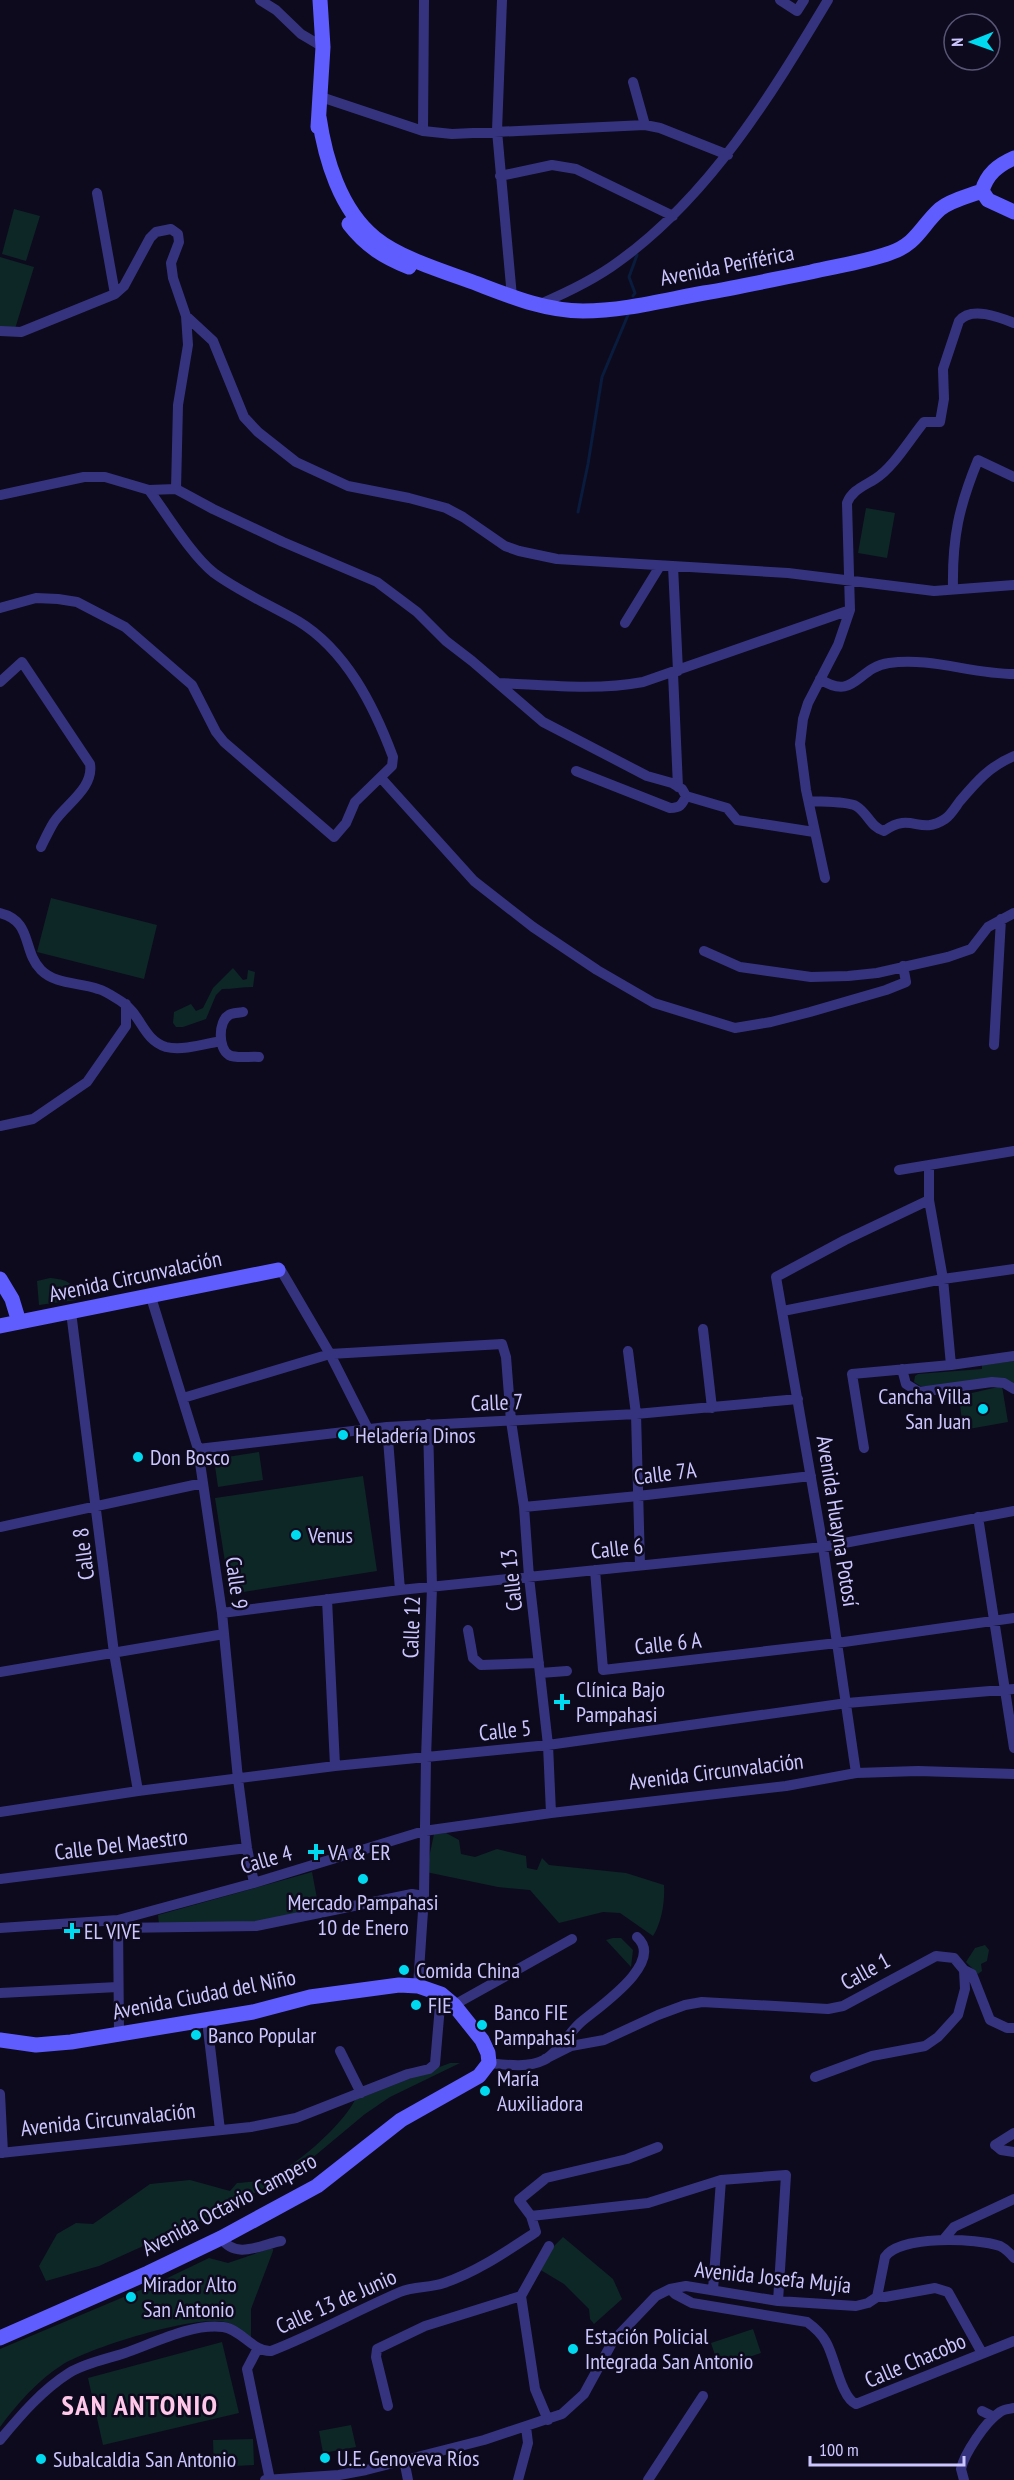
<svg xmlns="http://www.w3.org/2000/svg" width="1014" height="2480" viewBox="0 0 1014 2480" font-family="'PT Sans Narrow',sans-serif">
<style>
.green{fill:#0d2726}
.lines{fill:none;stroke-linecap:round;stroke-linejoin:round}
.stream{stroke:#091c3d;stroke-width:3}
.street{stroke:#36337e;stroke-width:10}
.secondary{stroke:#605dff;stroke-width:15}
.poi-dot{fill:#00daf1;stroke:#0d0a1d;stroke-width:2}
.labels{text-anchor:middle;dominant-baseline:central;stroke-width:5;stroke-linejoin:round;paint-order:stroke}
.street-label{font-size:22px;fill:#ccc6ff;stroke:#0d0a1d}
.poi-label{font-size:22px;fill:#ccc6ff;stroke:#0d0a1d;text-anchor:start}
.district-label{font-size:28px;font-weight:bold;letter-spacing:1.5px;fill:#ffc8eb;stroke:#0d0a1d}
</style>
<rect width="100%" height="100%" fill="#0d0a1d"/>
<path class="green" d="M14 209 40 216 26 261 2 254Z
M0 257 34 267 14 332 0 328Z
M866 508 895 513 887 558 858 553Z
M51 898 157 925 144 979 37 952Z
M233 968 243 980 247 979 248 970 255 972 253 987C242 987 233 989 222 989L216 995 206 1019 183 1027H176L173 1023 174 1012 191 1004 196 1011 203 1008 213 988Z
M50 1278C67 1280 74 1281 76 1300L39 1305 37 1281Z
M1014 1361V1386H920L914 1382 915 1376 918 1374 982 1369V1365Z
M1002 1386 1008 1422 963 1430 959 1396Z
M259 1452 263 1480 218 1487 214 1459Z
M363 1476 377 1571 230 1594 215 1498Z
M446 1833 459 1840 461 1854 475 1857 497 1849 526 1856 527 1868 537 1870 542 1858 549 1865 626 1873 664 1885C665 1901 662 1922 653 1936L620 1913 603 1912 559 1923 530 1890 498 1887 426 1872 434 1834Z
M312 1872 319 1909 250 1923 159 1924 158 1915Z
M613 1938H621L633 1950 631 1967 606 1940Z
M985 1945 989 1950 987 1961 981 1964 982 1971 978 1974 966 1962 975 1948Z
M450 2063H460L390 2097 365 2114 311 2159 272 2184 214 2214 99 2266 46 2281 39 2266 57 2234 76 2223 93 2224 150 2184 190 2180 230 2191 237 2183C246 2182 257 2182 265 2179 293 2169 341 2127 355 2100Z
M563 2237 613 2279 622 2299 594 2324 590 2319 589 2309 564 2284 539 2269 549 2251Z
M269 2249H273V2251L251 2309V2340C244 2335 237 2326 229 2323 201 2312 88 2348 62 2365 38 2380 17 2404 0 2427V2349L157 2283 209 2258 228 2263Z
M753 2329 761 2353 719 2367 711 2343Z
M222 2342 239 2413 103 2445 88 2378Z
M351 2425 356 2447 323 2453 319 2431Z
M253 2439 254 2465 214 2467 213 2440Z"/>
<g class="lines">
<path class="stream" d="M633 296 635 293 629 277 637 255
M578 512 588 464 602 377 628 315"/>
<path class="street" d="M260 0 276 10 301 34 323 47
M502 0 497 131 512 297
M780 0 797 11 804 0
M633 82 645 125
M321 97 423 131 452 134 645 125 660 128 728 155
M423 131 424 0
M500 176 552 165 576 169 673 216
M97 193 115 294
M538 305C566 293 594 280 618 262 710 196 771 95 828 0
M186 316 213 341 244 417 258 432 296 462 348 486 409 498 446 508 463 517 505 546 519 551 557 559 788 573 934 591 1014 585
M0 331 21 332 115 294 124 286 150 238 156 232 171 229 178 234 179 242 171 263 173 278 186 316 188 345 178 405 176 489
M0 495 84 477H105L149 490 176 489 213 509 283 542 377 582 417 612 446 641 472 661 543 722 647 776 672 783 682 789 686 796 727 808 737 820 814 832
M673 566 678 671
M953 589C952 538 959 506 978 460L1014 477
M0 608 36 598 58 599 77 602 125 627 192 685 216 732 224 742 334 837 346 823 355 802 392 766 393 757C374 706 346 650 298 621 270 605 240 592 214 573 192 556 166 513 149 490
M625 623 660 566
M673 673 678 787
M820 679C855 702 857 667 889 663 931 657 972 674 1014 674
M0 682 22 662 90 764C94 788 66 804 54 822 49 830 45 839 41 847
M499 683C546 685 595 691 643 682L850 610
M576 771 670 808C680 808 682 805 686 796
M381 778 474 881 533 927 597 970 654 1003 735 1028 771 1022 810 1012 886 990 906 982 903 966
M809 801C820 802 847 801 856 806 868 813 870 827 884 831 912 811 919 836 945 819 951 815 956 806 960 801 977 781 990 766 1014 756
M825 878 806 790 800 744 803 719 808 703 838 645 850 610 847 503C852 490 864 486 875 479 893 468 910 439 924 422H940L944 399 943 369 959 321C971 306 999 317 1014 323
M0 913C33 921 22 951 41 970 56 985 79 982 98 989 106 991 114 997 122 1002 141 1014 143 1040 166 1047 182 1051 205 1044 221 1041
M704 951 740 967 811 977 848 976 877 973 948 957 971 949 988 927 1014 913
M243 1012C239 1013 232 1013 229 1015 218 1021 218 1049 229 1055 236 1059 251 1056 259 1057
M994 1045 1001 919
M0 1126 33 1119 87 1082 126 1026V1004
M929 1166V1200L943 1279 951 1365
M899 1170 1014 1151
M278 1270 282 1272 330 1354 368 1429
M150 1294 198 1449 222 1613 238 1779 247 1848 254 1883
M783 1311 943 1279 1014 1269
M71 1312 114 1653 138 1791
M703 1329 712 1408
M628 1351 636 1414 640 1565
M902 1369 906 1384 919 1392 992 1382 1004 1383 1014 1389
M183 1398 330 1354 502 1344 506 1357 511 1421 524 1507 529 1577 548 1745 551 1813
M387 1427 400 1590
M864 1448 852 1374 951 1365 1014 1356
M198 1449 387 1427 636 1414 798 1399
M524 1507 638 1496 811 1476
M978 1517 1014 1748
M0 1527 203 1483
M595 1570 603 1670 837 1643 1014 1618
M327 1599 335 1766
M222 1613 400 1590 823 1547 1014 1511
M468 1630 473 1658 481 1665 539 1663
M0 1672 224 1634
M540 1673 567 1671
M856 1773 823 1547 776 1277 845 1240 929 1200
M0 1812 138 1791 335 1766 548 1745 847 1703 1014 1689
M0 1879 247 1848
M118 1923 119 2034
M0 1928 118 1920 254 1883 424 1831 551 1813 786 1786 856 1773 918 1771 1014 1774
M118 1928 256 1926 412 1894 424 1896
M964 1970 972 1974 990 2020 1007 2028H1014
M418 1986 424 1896 426 1758 432 1587 428 1424
M0 1993 118 1987
M454 2005 572 1939
M207 2021 220 2130
M340 2051 361 2093
M545 2059 571 2046 604 2040 658 2015 685 2005 702 2002 828 2009 843 2006 936 1956 954 1958 964 1970 965 1989 958 2015 938 2037 925 2046 872 2056 815 2077
M489 2063C507 2065 528 2068 544 2060 558 2053 568 2034 580 2023 597 2008 666 1963 637 1937
M0 2094 3 2153
M1014 2133 995 2145 1001 2150 1014 2152
M0 2153 251 2127 296 2118 408 2074 429 2069 435 2064 441 1994
M531 2216 648 2203 721 2180 786 2175 778 2301
M221 2238C236 2260 260 2245 281 2241
M944 2239 954 2227 1014 2199
M670 2289 675 2294 692 2303 807 2322C814 2327 821 2333 826 2342 835 2357 841 2398 856 2404L1014 2341
M713 2290 721 2180
M521 2296 535 2389 548 2420
M521 2296 549 2246
M877 2297H885L935 2288 948 2292 982 2353
M258 2348 247 2369 270 2480
M388 2406 376 2357 377 2349 425 2326 521 2296
M982 2411 994 2417
M0 2440C20 2416 42 2390 69 2373 85 2363 107 2359 125 2353 154 2343 192 2323 223 2327 241 2329 253 2352 271 2351 315 2334 356 2311 400 2292 414 2286 430 2288 444 2283 477 2272 507 2251 536 2232L531 2216 519 2200 546 2178 627 2159 658 2147
M404 2460 408 2480
M265 2480 339 2475 366 2470 484 2440 562 2414 584 2394 613 2341 656 2296 670 2289 686 2286 778 2301 856 2306 868 2303 877 2297 885 2257C899 2235 977 2238 1000 2246 1006 2249 1010 2253 1014 2258
M518 2480 528 2443 526 2427
M648 2480 703 2396
M964 2480 961 2469C964 2454 986 2421 1000 2412 1004 2409 1009 2409 1014 2408"/>
<path class="secondary" d="M319 117C325 158 340 210 375 238 401 259 446 272 478 284 512 297 546 311 583 311 623 311 665 300 704 293 740 287 775 279 811 272 837 266 865 262 890 253 917 244 921 226 940 209 951 200 969 196 982 191
M318 127 323 47 320 0
M982 191C987 174 998 165 1014 158
M982 191 988 200 1014 212
M349 224C366 246 384 257 409 267
M0 1279 12 1299 19 1322
M0 1326 278 1270
M0 2040 36 2045 71 2042 253 2012 310 1997 399 1985 418 1986 441 1994 454 2005 482 2040 488 2053 489 2063 479 2076 401 2120 317 2186 221 2238 148 2273 0 2338"/>
</g>
<g class="poi-dot">
<circle cx="983" cy="1409" r="6"/>
<circle cx="343" cy="1435" r="6"/>
<circle cx="138" cy="1457" r="6"/>
<circle cx="296" cy="1535" r="6"/>
<path d="M559 1693h6v6h6v6h-6v6h-6v-6h-6v-6h6z"/>
<path d="M313 1843h6v6h6v6h-6v6h-6v-6h-6v-6h6z"/>
<circle cx="363" cy="1879" r="6"/>
<path d="M69 1922h6v6h6v6h-6v6h-6v-6h-6v-6h6z"/>
<circle cx="404" cy="1970" r="6"/>
<circle cx="416" cy="2005" r="6"/>
<circle cx="482" cy="2025" r="6"/>
<circle cx="196" cy="2035" r="6"/>
<circle cx="485" cy="2091" r="6"/>
<circle cx="131" cy="2297" r="6"/>
<circle cx="573" cy="2349" r="6"/>
<circle cx="325" cy="2458" r="6"/>
<circle cx="41" cy="2459" r="6"/>
</g>
<g class="labels">
<g class="street-label">
<text transform="translate(727 265) rotate(-11)">Avenida Periférica</text>
<text transform="translate(135 1276) rotate(-12)">Avenida Circunvalación</text>
<text transform="translate(497 1402) rotate(-2)">Calle 7</text>
<text transform="translate(665 1473) rotate(-7)">Calle 7A</text>
<text transform="translate(838 1521) rotate(81)">Avenida Huayna Potosí</text>
<text transform="translate(617 1548) rotate(-6)">Calle 6</text>
<text transform="translate(83 1554) rotate(-97)">Calle 8</text>
<text transform="translate(511 1580) rotate(-96)">Calle 13</text>
<text transform="translate(237 1583) rotate(82)">Calle 9</text>
<text transform="translate(411 1627) rotate(-88)">Calle 12</text>
<text transform="translate(668 1643) rotate(-6)">Calle 6 A</text>
<text transform="translate(505 1730) rotate(-6)">Calle 5</text>
<text transform="translate(716 1771) rotate(-7)">Avenida Circunvalación</text>
<text transform="translate(121 1844) rotate(-7)">Calle Del Maestro</text>
<text transform="translate(266 1859) rotate(-16)">Calle 4</text>
<text transform="translate(865 1971) rotate(-29)">Calle 1</text>
<text transform="translate(204 1994) rotate(-11)">Avenida Ciudad del Niño</text>
<text transform="translate(108 2119) rotate(-6)">Avenida Circunvalación</text>
<text transform="translate(229 2204) rotate(-28)">Avenida Octavio Campero</text>
<text transform="translate(773 2277) rotate(6)">Avenida Josefa Mujía</text>
<text transform="translate(336 2301) rotate(-24)">Calle 13 de Junio</text>
<text transform="translate(915 2360) rotate(-23)">Calle Chacobo</text>
</g>
<g class="poi-label">
<text x="971" y="1396" text-anchor="end">Cancha Villa<tspan x="971" dy="25">San Juan</tspan></text>
<text x="355" y="1435">Heladería Dinos</text>
<text x="150" y="1457">Don Bosco</text>
<text x="308" y="1535">Venus</text>
<text x="576" y="1689">Clínica Bajo<tspan x="576" dy="25">Pampahasi</tspan></text>
<text x="328" y="1852">VA &amp; ER</text>
<text x="363" y="1902" text-anchor="middle">Mercado Pampahasi<tspan x="363" dy="25">10 de Enero</tspan></text>
<text x="84" y="1931">EL VIVE</text>
<text x="416" y="1970">Comida China</text>
<text x="428" y="2005">FIE</text>
<text x="494" y="2012">Banco FIE<tspan x="494" dy="25">Pampahasi</tspan></text>
<text x="208" y="2035">Banco Popular</text>
<text x="497" y="2078">María<tspan x="497" dy="25">Auxiliadora</tspan></text>
<text x="143" y="2284">Mirador Alto<tspan x="143" dy="25">San Antonio</tspan></text>
<text x="585" y="2336">Estación Policial<tspan x="585" dy="25">Integrada San Antonio</tspan></text>
<text x="337" y="2458">U.E. Genoveva Ríos</text>
<text x="53" y="2459">Subalcaldia San Antonio</text>
</g>
<g class="district-label">
<text x="140" y="2404">SAN ANTONIO</text>
</g>
</g>
<g transform="translate(972 42) rotate(269)"><circle r="28" fill="#0d0a1d" stroke="#595577" stroke-width="1.5"/>
<path d="M0-4.5L10 22L0 15L-10 22Z" fill="#00daf1"/>
<text y="-9" font-size="16" font-weight="bold" text-anchor="middle" fill="#ccc6ff">N</text>
</g>
<path d="M810 2456v9h154v-9" fill="none" stroke="#ccc6ff" stroke-width="3"/>
<text x="819" y="2456" font-size="18" fill="#ccc6ff" stroke="#0d0a1d" stroke-width="4.5" paint-order="stroke">100 m</text>
</svg>
